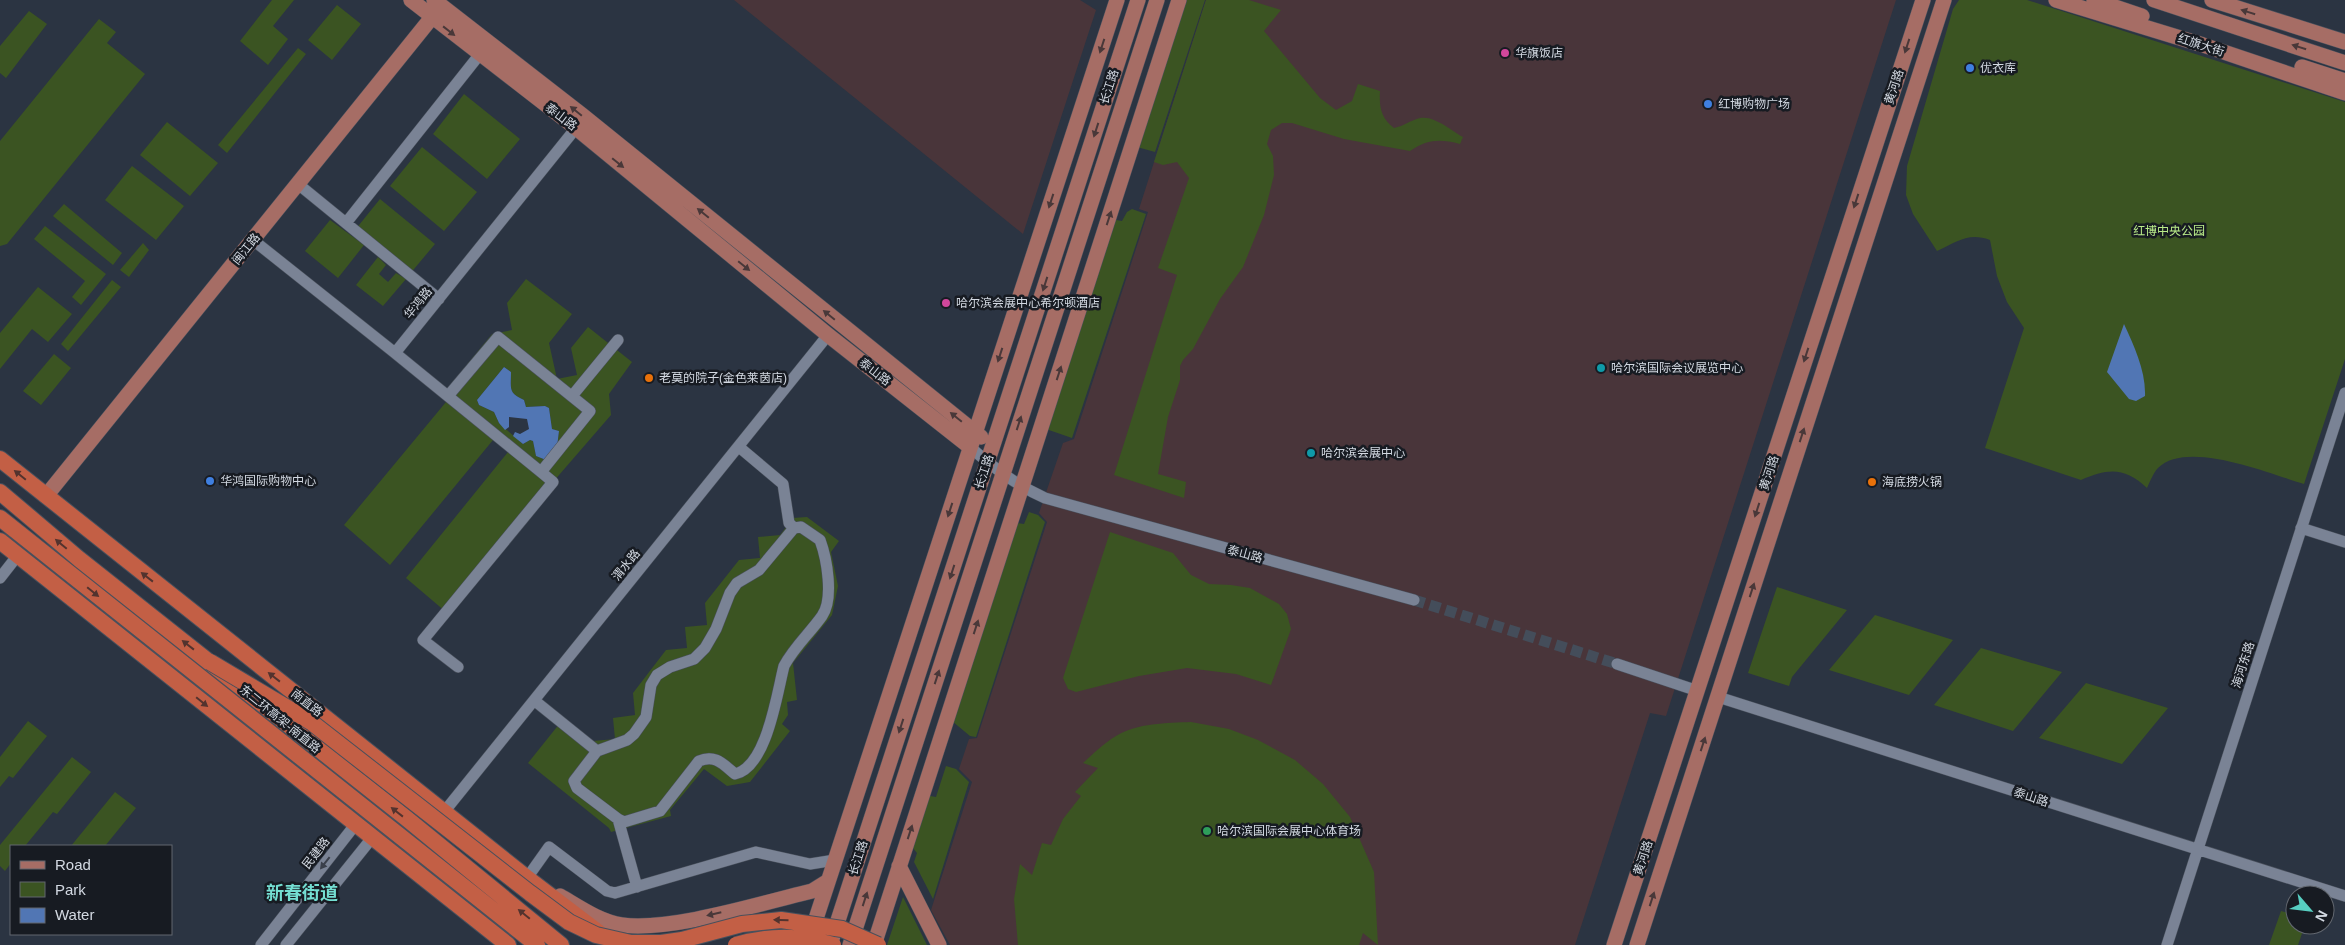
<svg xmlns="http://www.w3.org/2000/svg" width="2345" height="945" viewBox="0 0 2345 945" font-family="Arial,'Noto Sans SC',sans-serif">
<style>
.commercial{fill:#49353a}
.green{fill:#3b5422}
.water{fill:#5176b4}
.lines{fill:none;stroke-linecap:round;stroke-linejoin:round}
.minor-tunnel{stroke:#444d5a;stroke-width:11;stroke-dasharray:11 5.5;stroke-linecap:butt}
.minor-casing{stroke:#49505c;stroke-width:12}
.major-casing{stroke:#49505c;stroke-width:16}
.highway-casing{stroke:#49505c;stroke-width:18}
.minor{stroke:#7a8395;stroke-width:11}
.major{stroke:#a66d65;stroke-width:15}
.highway{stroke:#c35f45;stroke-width:16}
.highway-bridge-casing{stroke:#49505c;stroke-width:18;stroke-linecap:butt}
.highway-bridge{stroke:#c35f45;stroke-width:16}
.oneway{fill:#493839}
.oneway2{fill:#53332e}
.oneway3{fill:#3a3f4a}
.hotel-dot{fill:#d1479c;stroke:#171b22;stroke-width:2}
.shop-dot{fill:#3f7fe0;stroke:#171b22;stroke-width:2}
.culture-dot{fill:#0f9aa8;stroke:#171b22;stroke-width:2}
.food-dot{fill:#e8710a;stroke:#171b22;stroke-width:2}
.leisure-dot{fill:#2e9e5b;stroke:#171b22;stroke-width:2}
.labels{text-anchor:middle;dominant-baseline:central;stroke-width:5;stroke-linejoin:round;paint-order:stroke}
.street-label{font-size:12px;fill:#d3d9e2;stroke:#171b22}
.poi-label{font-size:12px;fill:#d3d9e2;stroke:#171b22;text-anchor:start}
.park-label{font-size:12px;fill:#b9eb89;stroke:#171b22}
.district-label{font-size:18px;font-weight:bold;fill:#74ded2;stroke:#171b22}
</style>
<rect width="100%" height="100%" fill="#2b3442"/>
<path class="commercial" d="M734 0H1080L1096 10 1023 234Z
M1206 0H1896L1666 716 1650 713 1575 945H950L931 910 972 782 959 769 969 739 977 738 1047 522 1039 513 1063 443 1074 439 1148 212 1139 209Z"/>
<path class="green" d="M272 0H294L273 26 288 39 268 65 240 41Z
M1187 0H1205L1155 152 1137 147Z
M1206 0H1249L1281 10 1264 31 1320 98 1336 110 1352 101 1358 84 1380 91C1379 107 1381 118 1394 128 1404 126 1411 120 1420 118 1434 115 1452 131 1463 137L1460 144C1440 139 1428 139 1410 151L1344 139 1292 123H1282L1271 130 1267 144 1273 156 1274 175 1264 215 1243 267 1220 299 1193 349 1183 360 1180 366V380L1168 417 1158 474 1186 482 1184 498 1114 475 1177 275 1158 268 1189 178 1177 162 1163 165 1154 162Z
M1959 0H2027L2345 102V359L2304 484C2270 474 2187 439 2158 468 2153 473 2150 482 2147 488 2125 467 2108 468 2081 480L1985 448 2024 328 2007 302 1997 276 1990 240C1968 232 1957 242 1937 251L1913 214 1906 195 1907 166 1953 9Z
M337 5 361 24 332 60 308 40Z
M29 11 47 24 6 78 0 73V46Z
M99 19 116 32 107 43 145 74 7 244 0 246V141Z
M298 48 306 54 227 153 218 145Z
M464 94 520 139 487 179 433 134Z
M167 122 218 163 190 196 140 155Z
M422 147 477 192 444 231 390 186Z
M132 166 184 206 156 240 105 200Z
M380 199 435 244 409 275 355 230Z
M64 204 122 253 113 265 53 216Z
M1132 209 1146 214 1072 438 1046 429 1116 220 1122 221 1127 212Z
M330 220 364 245 338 278 305 251Z
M45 226 106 274 81 305 72 297 85 281 34 239Z
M143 243 149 250 129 277 120 270Z
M378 257 386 265 379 274 388 282 396 273 406 279 383 306 356 285Z
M526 279 572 314 549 343 557 379 577 375 571 348 588 327 632 362 609 394 611 415 553 482 541 472 559 448 557 447 559 431 552 429 549 408 545 406 526 407 524 400C508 393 511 389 511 372L504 367 477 400 479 405 494 412 499 423 523 444 530 440 533 441 536 456 546 460 537 473 551 485 446 612 406 578 508 452 493 440 390 565 344 525 446 402 455 387 451 384 492 334 512 330 507 303Z
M112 280 121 287 68 351 61 344Z
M38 287 72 314 48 342 32 329 0 369V333Z
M54 354 71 368 41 405 23 391Z
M1029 512 1038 515 1045 522 976 737 970 736 952 721 1017 523 1024 524Z
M807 517 839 541 831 552 838 586 832 615 793 663 797 700 787 702 788 715 782 724 790 731 750 782 727 786 704 769 670 810 671 816 611 832 609 828 528 763 564 718 593 741 615 739 613 718 635 715 633 693 666 650 687 648 685 627 707 625 705 603 739 560 760 558 758 537 780 535 793 518Z
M1110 532 1173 553 1191 575 1209 584 1231 585 1250 588 1279 604 1287 614 1291 629 1271 685 1236 674 1187 668 1139 676 1076 692 1068 689 1063 678Z
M1777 587 1847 610 1792 677 1789 686 1748 673Z
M1875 615 1953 640 1909 695 1829 670Z
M1981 648 2062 672 2013 731 1934 705Z
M2086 683 2168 708 2122 764 2039 738Z
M28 721 47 736 13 778 9 776 0 787V757Z
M1191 722 1229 729 1258 740 1295 760 1323 784 1350 817 1374 872 1378 945 1363 933 1359 945H1018L1014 899 1020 864 1032 875 1042 843 1051 845 1063 819 1081 796 1075 792 1098 768 1083 763C1093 754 1104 743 1116 736 1137 723 1167 723 1191 722Z
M72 757 91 772 57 814 53 812 25 846H11V863L5 871 0 866V845Z
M946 766 956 769 969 782 933 899 914 862 917 853 912 847 930 796 936 797Z
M115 792 136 808 105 846H71Z
M903 897 927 945H887Z
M2281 911 2295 915V925H2305L2298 945H2269Z"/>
<path class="water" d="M2124 324C2134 346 2146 371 2145 396L2136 401 2129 399 2107 372Z
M504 367 511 372C511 389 508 393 524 400L526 407 545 406 549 408 552 429 559 431 557 447 546 460 536 456 533 441 530 440 523 444 513 436 515 432 520 434 529 429 527 419 509 417V427L505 430 499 423 494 412 479 405 477 400Z"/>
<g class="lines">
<path class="minor-tunnel" d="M1414 600 1617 664"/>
<defs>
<path id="minor" d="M298 184 439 299
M346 223 480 54
M253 240 395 353 576 128
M395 353 541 472 590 411 498 337 448 396
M572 396 618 340
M739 447 783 484 789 523 794 528
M970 447C994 468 1016 485 1045 498L1414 600
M801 527 820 540C827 559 834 599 822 616 810 633 794 647 784 666 777 693 767 767 735 774 723 764 715 754 699 761L660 811 624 822 618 819 577 788 574 781 597 751 627 740 634 734 646 717 651 685 657 675 670 667 694 659 705 648 716 629 730 593 737 583 759 570 794 528Z
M2301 528 2345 542
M0 578 18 555
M1617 664 1698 691
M458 667 423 640 553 482 541 472
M1718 697 2345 896
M535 701 597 751
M444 812 828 335
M618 819 637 887
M527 878 549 847 607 891 615 893 756 852 810 864 835 860
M261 945 355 825
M286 945 372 838
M2167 945 2345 393"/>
<path id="major" d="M411 0 576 128 828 335 970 447
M434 0 582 115 981 437
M2056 0 2203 45 2345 93
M2094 0 2142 16
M2154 0 2345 63
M2212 0 2345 42
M2302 67 2345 81
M46 496 437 11
M899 866 939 945
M560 896C579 907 600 922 622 925 670 931 752 906 800 894L812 891 828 881
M810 937 1117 0
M830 945 1138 0
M850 945 1157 0
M874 945 1179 0
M1614 945 1923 0
M1637 945 1944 0"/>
<path id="highway" d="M0 459 527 878 598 932
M0 492 79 559 406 818 561 945
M0 518 537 945
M0 541 508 945"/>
</defs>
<use href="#minor" class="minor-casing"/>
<use href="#major" class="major-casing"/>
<use href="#highway" class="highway-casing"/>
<use href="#minor" class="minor"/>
<use href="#major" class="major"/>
<use href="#highway" class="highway"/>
<defs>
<path id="highway-bridge" d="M210 662 311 722 530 893 569 922 596 935 631 943H661L682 940 742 924 781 920 842 929 878 945
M736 945C769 935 800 935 833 945"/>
</defs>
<use href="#highway-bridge" class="highway-bridge-casing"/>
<use href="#highway-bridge" class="highway-bridge"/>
</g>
<defs><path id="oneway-solid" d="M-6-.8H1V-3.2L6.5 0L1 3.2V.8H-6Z" transform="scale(1.25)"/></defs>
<g class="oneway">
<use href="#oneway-solid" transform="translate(2248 12) rotate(-163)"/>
<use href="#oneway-solid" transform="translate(449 31) rotate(38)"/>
<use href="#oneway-solid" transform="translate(1102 46) rotate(108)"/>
<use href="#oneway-solid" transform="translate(1907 46) rotate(108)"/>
<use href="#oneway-solid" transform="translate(2299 47) rotate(-162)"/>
<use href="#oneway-solid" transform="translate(576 111) rotate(-141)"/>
<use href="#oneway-solid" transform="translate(1096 130) rotate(108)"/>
<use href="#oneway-solid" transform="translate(618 163) rotate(39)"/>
<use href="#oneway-solid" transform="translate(1051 201) rotate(108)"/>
<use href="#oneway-solid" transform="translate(1856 201) rotate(108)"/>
<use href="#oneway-solid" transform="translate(703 213) rotate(-141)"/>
<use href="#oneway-solid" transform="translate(1109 218) rotate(-72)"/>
<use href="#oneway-solid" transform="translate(744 266) rotate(39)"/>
<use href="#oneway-solid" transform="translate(1045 284) rotate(108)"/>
<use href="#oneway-solid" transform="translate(829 315) rotate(-141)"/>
<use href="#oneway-solid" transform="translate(1000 355) rotate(108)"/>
<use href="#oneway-solid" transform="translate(1806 355) rotate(108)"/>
<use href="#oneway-solid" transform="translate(1059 373) rotate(-72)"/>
<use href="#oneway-solid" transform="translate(956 417) rotate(-141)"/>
<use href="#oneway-solid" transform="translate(1019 423) rotate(-72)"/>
<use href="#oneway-solid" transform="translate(1802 435) rotate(-72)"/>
<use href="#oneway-solid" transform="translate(950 510) rotate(108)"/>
<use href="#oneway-solid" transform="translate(1757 510) rotate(108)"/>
<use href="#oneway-solid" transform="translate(952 572) rotate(108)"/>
<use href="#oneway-solid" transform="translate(1752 590) rotate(-72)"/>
<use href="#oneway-solid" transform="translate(976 627) rotate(-72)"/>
<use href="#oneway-solid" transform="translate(937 677) rotate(-72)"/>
<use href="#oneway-solid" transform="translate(901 726) rotate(108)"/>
<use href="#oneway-solid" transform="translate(1703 744) rotate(-72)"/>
<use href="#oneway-solid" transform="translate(910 832) rotate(-72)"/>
<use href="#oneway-solid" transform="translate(865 899) rotate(-72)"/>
<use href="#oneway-solid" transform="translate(1652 899) rotate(-72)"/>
<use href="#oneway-solid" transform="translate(714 914) rotate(167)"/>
</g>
<g class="oneway2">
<use href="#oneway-solid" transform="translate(20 475) rotate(-141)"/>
<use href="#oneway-solid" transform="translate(61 544) rotate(-140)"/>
<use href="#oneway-solid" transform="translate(147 577) rotate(-142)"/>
<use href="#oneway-solid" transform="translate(93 592) rotate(39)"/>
<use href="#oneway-solid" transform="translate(188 645) rotate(-142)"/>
<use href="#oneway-solid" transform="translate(274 677) rotate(-142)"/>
<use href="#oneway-solid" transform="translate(202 702) rotate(39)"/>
<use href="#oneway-solid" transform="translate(397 812) rotate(-142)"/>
<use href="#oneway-solid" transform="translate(524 914) rotate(-141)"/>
<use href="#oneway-solid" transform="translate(781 920) rotate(-179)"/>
</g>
<use class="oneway3" href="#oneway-solid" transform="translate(325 863) rotate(128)"/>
<g class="hotel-dot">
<circle cx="1505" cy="53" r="5"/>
<circle cx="946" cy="303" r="5"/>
</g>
<g class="shop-dot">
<circle cx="1970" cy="68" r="5"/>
<circle cx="1708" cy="104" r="5"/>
<circle cx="210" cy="481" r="5"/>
</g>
<g class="culture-dot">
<circle cx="1601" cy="368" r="5"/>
<circle cx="1311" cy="453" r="5"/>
</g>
<g class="food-dot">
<circle cx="649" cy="378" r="5"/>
<circle cx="1872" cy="482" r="5"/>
</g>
<circle class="leisure-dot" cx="1207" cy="831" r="5"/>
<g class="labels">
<g class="street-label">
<text transform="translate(2201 45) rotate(18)">红旗大街</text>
<text transform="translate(1109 87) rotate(-72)">长江路</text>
<text transform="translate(1894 87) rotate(-72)">黄河路</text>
<text transform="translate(561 117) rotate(37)">泰山路</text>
<text transform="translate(246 249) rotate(-51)">闽江路</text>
<text transform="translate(418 303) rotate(-51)">华鸿路</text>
<text transform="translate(875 372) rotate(38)">泰山路</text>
<text transform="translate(984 472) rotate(-72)">长江路</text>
<text transform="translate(1769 473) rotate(-72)">黄河路</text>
<text transform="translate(1245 554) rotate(15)">泰山路</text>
<text transform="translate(626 565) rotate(-51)">渭水路</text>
<text transform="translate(2243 665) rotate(-72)">海河东路</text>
<text transform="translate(307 703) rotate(38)">南直路</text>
<text transform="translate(280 719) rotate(39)">东二环高架-南直路</text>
<text transform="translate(2031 797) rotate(18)">泰山路</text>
<text transform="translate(316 853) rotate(-52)">民建路</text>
<text transform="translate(858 858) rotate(-72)">长江路</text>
<text transform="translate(1643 858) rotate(-72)">黄河路</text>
</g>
<g class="poi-label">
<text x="1515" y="53">华旗饭店</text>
<text x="1980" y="68">优衣库</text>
<text x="1718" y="104">红博购物广场</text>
<text x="956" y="303">哈尔滨会展中心希尔顿酒店</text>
<text x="1611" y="368">哈尔滨国际会议展览中心</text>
<text x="659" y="378">老莫的院子(金色莱茵店)</text>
<text x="1321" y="453">哈尔滨会展中心</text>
<text x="220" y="481">华鸿国际购物中心</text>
<text x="1882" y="482">海底捞火锅</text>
<text x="1217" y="831">哈尔滨国际会展中心体育场</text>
</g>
<g class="park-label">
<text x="2169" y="231">红博中央公园</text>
</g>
<g class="district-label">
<text x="302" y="893">新春街道</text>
</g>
</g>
<rect x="10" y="845" width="162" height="90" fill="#171b22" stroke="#62676f"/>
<rect x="20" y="861" width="25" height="8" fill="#a66d65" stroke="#62676f"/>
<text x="55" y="870" font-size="15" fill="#d3d9e2">Road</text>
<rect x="20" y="882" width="25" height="15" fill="#3b5422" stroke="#62676f"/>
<text x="55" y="895" font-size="15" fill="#d3d9e2">Park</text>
<rect x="20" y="908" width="25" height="15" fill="#5176b4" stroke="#62676f"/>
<text x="55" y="920" font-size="15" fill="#d3d9e2">Water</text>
<g transform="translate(2310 910) rotate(118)"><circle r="24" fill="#171b22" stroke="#62676f"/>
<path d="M0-4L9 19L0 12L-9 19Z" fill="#57cec1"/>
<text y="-8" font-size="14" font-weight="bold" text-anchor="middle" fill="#d3d9e2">N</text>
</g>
</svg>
